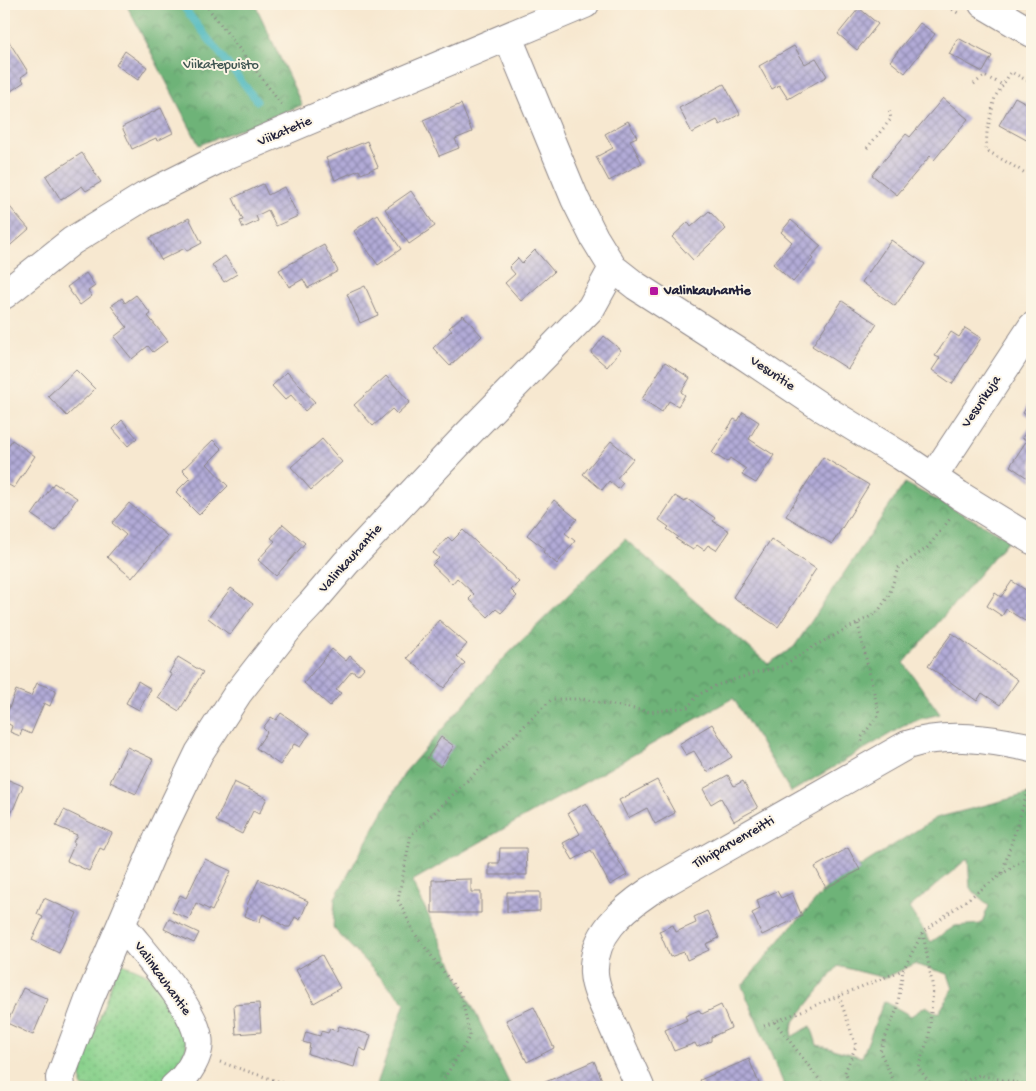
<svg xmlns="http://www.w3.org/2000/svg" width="1036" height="1091" viewBox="0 0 1036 1091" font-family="'Gochi Hand',sans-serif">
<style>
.green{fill:url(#green-dots);stroke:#567a64}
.forest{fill:url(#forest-crowns);stroke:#486a5a;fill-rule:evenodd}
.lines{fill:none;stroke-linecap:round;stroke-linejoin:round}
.stream{stroke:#48b7be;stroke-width:7}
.building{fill:url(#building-cross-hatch)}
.minor-casing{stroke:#8c8586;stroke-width:30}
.tertiary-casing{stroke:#8c8586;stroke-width:30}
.path{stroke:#8c8586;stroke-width:3;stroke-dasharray:1 4;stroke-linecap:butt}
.minor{stroke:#fff;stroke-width:28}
.tertiary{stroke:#fff;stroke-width:28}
.poi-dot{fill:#b5179e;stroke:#fcf5e5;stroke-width:2}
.labels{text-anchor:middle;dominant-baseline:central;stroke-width:4;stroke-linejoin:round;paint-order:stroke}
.park-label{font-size:14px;fill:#415753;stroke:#fcf5e5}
.street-label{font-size:14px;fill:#22223b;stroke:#fcf5e5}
.poi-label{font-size:14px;font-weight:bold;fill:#22223b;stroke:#fcf5e5;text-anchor:start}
</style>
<defs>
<pattern id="green-dots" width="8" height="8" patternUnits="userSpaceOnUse" patternTransform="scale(1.25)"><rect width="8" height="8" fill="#89d18c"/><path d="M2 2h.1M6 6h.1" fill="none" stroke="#76b37a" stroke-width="1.8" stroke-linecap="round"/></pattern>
<pattern id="forest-crowns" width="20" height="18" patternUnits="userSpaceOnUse" patternTransform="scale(1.25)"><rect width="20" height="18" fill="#6eb378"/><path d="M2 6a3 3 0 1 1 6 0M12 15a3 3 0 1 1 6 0" fill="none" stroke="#5a9164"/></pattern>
<pattern id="building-cross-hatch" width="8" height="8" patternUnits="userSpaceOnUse" patternTransform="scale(1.25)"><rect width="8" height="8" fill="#b2abd7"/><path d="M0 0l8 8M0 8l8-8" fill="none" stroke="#908bb0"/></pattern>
</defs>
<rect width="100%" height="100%" fill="#fcf5e5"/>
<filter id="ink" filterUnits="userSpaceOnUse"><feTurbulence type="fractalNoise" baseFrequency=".02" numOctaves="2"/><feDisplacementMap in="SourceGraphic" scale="10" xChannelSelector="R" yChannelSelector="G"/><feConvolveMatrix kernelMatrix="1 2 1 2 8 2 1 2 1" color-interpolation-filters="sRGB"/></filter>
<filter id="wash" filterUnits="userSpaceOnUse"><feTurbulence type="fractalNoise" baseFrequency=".0096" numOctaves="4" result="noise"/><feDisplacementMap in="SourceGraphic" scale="20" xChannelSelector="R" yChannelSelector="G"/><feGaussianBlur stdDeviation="1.12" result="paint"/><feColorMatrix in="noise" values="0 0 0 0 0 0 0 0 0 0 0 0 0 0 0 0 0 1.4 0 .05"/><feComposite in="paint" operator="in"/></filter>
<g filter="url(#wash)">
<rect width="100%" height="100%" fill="#f7e8d0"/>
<path class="green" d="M119 962C128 967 146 972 154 979 159 983 163 992 168 998 193 1032 195 1059 159 1087H83L81 1085V1072Z"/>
<path class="forest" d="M126 4H255L302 105 199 145Z
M905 483 1009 539 904 663 940 714 912 721 791 792 733 698 412 881 511 1087H376L405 1003 333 928 335 898 405 772 505 657 625 539 768 664 794 647Z
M1032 793V1087H785L742 986 793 924 802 916 826 888 936 818ZM968 858 970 888 989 906 981 924 955 926 931 942 909 908ZM914 964 948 974 953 989 938 1014 926 1006 911 1016 884 1001 862 1057 817 1045 811 1026 791 1037 793 1023 838 966 885 978Z"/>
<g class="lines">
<path class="stream" d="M181 4 257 101"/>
</g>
<g id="blocks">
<path class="building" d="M859 8 878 24 857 50 838 34Z
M920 23 935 34 905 73 890 61Z
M958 38 992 56 983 72 949 54Z
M8 40 28 72 21 77 24 82 4 96V43Z
M794 46 805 64 816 58 827 76 788 99 779 85 772 89 759 66Z
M125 51 147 67 138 80 116 65Z
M724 84 740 114 720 125 717 120 692 133 679 108Z
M1015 97 1032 106V143L999 125Z
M943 98 968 119 934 160 930 156 897 195 872 175 906 134 910 137Z
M461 104 472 132 455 139 459 148 439 156 423 120Z
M161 108 173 133 157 141 156 138 132 149 122 127Z
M628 121 637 137 630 140 642 163 609 181 596 157 613 148 605 134Z
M367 141 378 167 361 174 359 170 335 180 326 158Z
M82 153 101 182 86 191 82 186 61 200 46 176Z
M263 184 268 195 284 187 298 216 276 226 268 210 256 216 258 221 243 228 240 221 243 220 233 198Z
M411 191 435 226 409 244 385 209Z
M10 207 29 229 4 251V212Z
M709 211 726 229 693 260 672 237 688 222 691 227Z
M377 214 401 249 378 265 354 231Z
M189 218 202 243 187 251 185 248 161 260 150 238Z
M791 220 821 246 811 257 813 259 793 282 773 264 792 242 781 232Z
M891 240 925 264 895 306 862 282Z
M324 245 338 271 308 288 303 279 289 287 279 270Z
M535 250 554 272 521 301 505 283 515 274 509 267 518 258 522 263Z
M225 256 237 274 224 282 212 265Z
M86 273 95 286 88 291 92 296 80 305 67 287Z
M365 286 378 315 360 323 347 294Z
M136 295 151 314 148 316 168 341 153 352 148 346 132 359 114 337 127 327 111 306 122 298 125 303Z
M842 301 877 324 848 369 812 346Z
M463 315 482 336 450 366 433 348 452 330 449 328Z
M965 328 981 338 952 384 932 370 940 358 935 356 951 332 959 337Z
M604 336 621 350 607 367 591 353Z
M665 362 690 378 681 392 685 395 678 406 669 401 662 412 642 399Z
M76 370 95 389 67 416 48 396Z
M287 372 315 402 305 411 291 395 285 400 272 386Z
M386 376 410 402 397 414 392 409 373 426 354 405Z
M1032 398V419L1023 413Z
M743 412 759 422 749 439 774 455 756 483 742 475 746 469 730 458 727 462 712 453 734 419 738 421Z
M122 420 137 438 128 446 113 429Z
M1032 423V481L1010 466 1027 440 1022 438Z
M322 439 342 462 311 490 291 467Z
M12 440 35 456 14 488 4 482V453Z
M213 440 222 449 207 464 228 486 199 515 176 492 190 478 182 470Z
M611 441 633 459 617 478 623 483 618 489 609 481 602 490 583 474Z
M823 457 869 485 832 544 786 516Z
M54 483 77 498 55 531 32 515Z
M675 496 685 502 687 499 699 507 715 518 713 521 729 531 716 550 708 545 704 550 697 545 693 550 676 539 678 537 667 529 669 527 659 520Z
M554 500 577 519 565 533 575 541 557 564 543 552 545 549 527 535Z
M129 503 167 536 132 578 107 557 126 535 112 523Z
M283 524 305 543 276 576 258 560 275 541 271 538Z
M463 530 519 582 511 590 517 596 501 613 496 609 488 617 469 599 474 594 457 578 452 584 432 565 439 558 433 553 448 537 452 541Z
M771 539 816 569 778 627 733 597Z
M1012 581 1032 594V609L1025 621 1006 609 1002 616 987 606 995 593 1001 597Z
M231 588 253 604 230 635 208 618Z
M439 620 467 644 457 656 465 663 444 688 407 658Z
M952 633 1018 680 1000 705 982 693 977 701 928 666Z
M332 649 346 661 350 656 364 668 358 675 352 671 336 690 341 693 330 706 304 683Z
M178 657 203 672 179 711 158 698 172 675 169 673Z
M138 681 151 689 139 710 126 703Z
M37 683 56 690 50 706 44 703 31 734 22 730 20 736 10 732 12 726 4 721 16 690 31 696Z
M281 713 310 733 300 747 294 744 280 765 256 748 267 732 263 728 271 717 276 720Z
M712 724 732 757 707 772 694 751 686 755 679 744Z
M441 737 454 746 440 767 427 758Z
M127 747 153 759 136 794 110 782Z
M728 775 734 786 743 781 758 808 734 821 721 798 711 804 703 789Z
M4 778 23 786 4 831Z
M657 780 675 813 655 824 647 808 628 818 619 800Z
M234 782 267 798 259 814 253 811 242 834 216 821Z
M586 803 627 875 610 885 591 850 573 860 563 843 580 834 568 813Z
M64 810 112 833 104 850 100 848 89 871 67 861 75 843 73 842 77 835 56 826Z
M500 848H526L527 875H489V863H499Z
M848 848 860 870 826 888 815 867Z
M205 859 231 871 212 911 196 903 189 919 172 912 180 895 186 898Z
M259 879 308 901 300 920 295 917 290 927H286L263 914 259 922 245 916 248 908 246 907Z
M471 879V892H481V913H432V880Z
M777 891 781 898 792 893 802 916 762 935 752 913 760 909 757 900Z
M507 892H540V911L507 912Z
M44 898 77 913 59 953 32 940 43 917 37 914Z
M707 911 719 938 706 944 709 950 687 960 684 952 670 957 659 931 673 925 676 932 696 923 694 917Z
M169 919 199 933 194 943 164 929Z
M322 955 340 988 314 1003 296 970Z
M23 988 48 999 33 1035 7 1023Z
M259 1003 261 1032 236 1034 234 1005Z
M721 1005 731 1028 711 1037V1041L697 1047 695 1043 674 1051 665 1030 687 1020 685 1016 699 1010 702 1014Z
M534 1007 554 1048 527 1062 506 1020Z
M339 1026 371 1035 366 1051 359 1048 354 1067 308 1054 310 1044 303 1042 306 1032 320 1036 321 1031 328 1033 330 1029 337 1031Z
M749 1059 760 1086 756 1087H703L700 1080Z
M594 1061 605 1087H534Z"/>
</g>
</g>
<g filter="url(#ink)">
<use href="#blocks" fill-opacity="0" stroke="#8c8586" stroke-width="1"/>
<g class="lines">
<defs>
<path id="minor" d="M508 37 575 199 594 237 613 268 636 286 742 354 821 407 901 456 959 495 1032 540
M4 295 72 241 145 196 229 154 585 4
M933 477 1032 327
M122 925C143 952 192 1004 198 1037 202 1055 187 1076 174 1087
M61 1087 60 1078 89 1000 159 836 199 753 238 693 292 624 311 604 346 563 461 441 591 308 613 268
M640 1087C631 1066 621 1045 612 1024 605 1008 595 990 594 973 592 935 622 910 650 891L907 745C947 732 991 739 1032 748"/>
<path id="tertiary" d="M983 4 1032 33"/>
</defs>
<use href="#minor" class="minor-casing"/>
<use href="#tertiary" class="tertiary-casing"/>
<path class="path" d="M205 4 282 105
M944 4 958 13
M1032 83 1011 72 995 97 987 132 986 150 1032 177
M974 84 984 76 1003 85
M867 148 891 119 889 108
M858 624 879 714 861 738 862 741
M1002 873 1032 778
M923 933 933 989 929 1037 918 1067 933 1087
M839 996 856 1046 845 1072 851 1087
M775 1022 825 1087
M764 1026 903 970 923 932 1002 874 1032 854
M220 1062 295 1087
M439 1087 470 1036 461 995 415 934 398 900 411 835 552 699H582L650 712 688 707 698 695 717 685 758 672 781 667 816 645 877 613 889 595 898 568 927 548 950 519
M896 1087 880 1051 897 1009 903 970
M903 1087H944
M950 1087 979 1075 1032 1086 1031 1087"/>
<use href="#minor" class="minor"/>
<use href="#tertiary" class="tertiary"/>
</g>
</g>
<rect class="poi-dot" x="649" y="286" width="10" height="10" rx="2.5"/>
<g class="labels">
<g class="park-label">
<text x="221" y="65">Viikatepuisto</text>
</g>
<g class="street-label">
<text transform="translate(285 132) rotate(-23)">Viikatetie</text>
<text transform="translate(772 374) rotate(34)">Vesuritie</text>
<text transform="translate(982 402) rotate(-56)">Vesurikuja</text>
<text transform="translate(351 559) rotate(-48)">Valinkauhantie</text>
<text transform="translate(734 843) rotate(-30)">Tilhiparvenreitti</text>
<text transform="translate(162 979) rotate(54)">Valinkauhantie</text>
</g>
<g class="poi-label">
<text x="664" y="291">Valinkauhantie</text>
</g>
</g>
<rect width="1036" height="1091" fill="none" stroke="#fcf5e5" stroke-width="20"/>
</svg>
